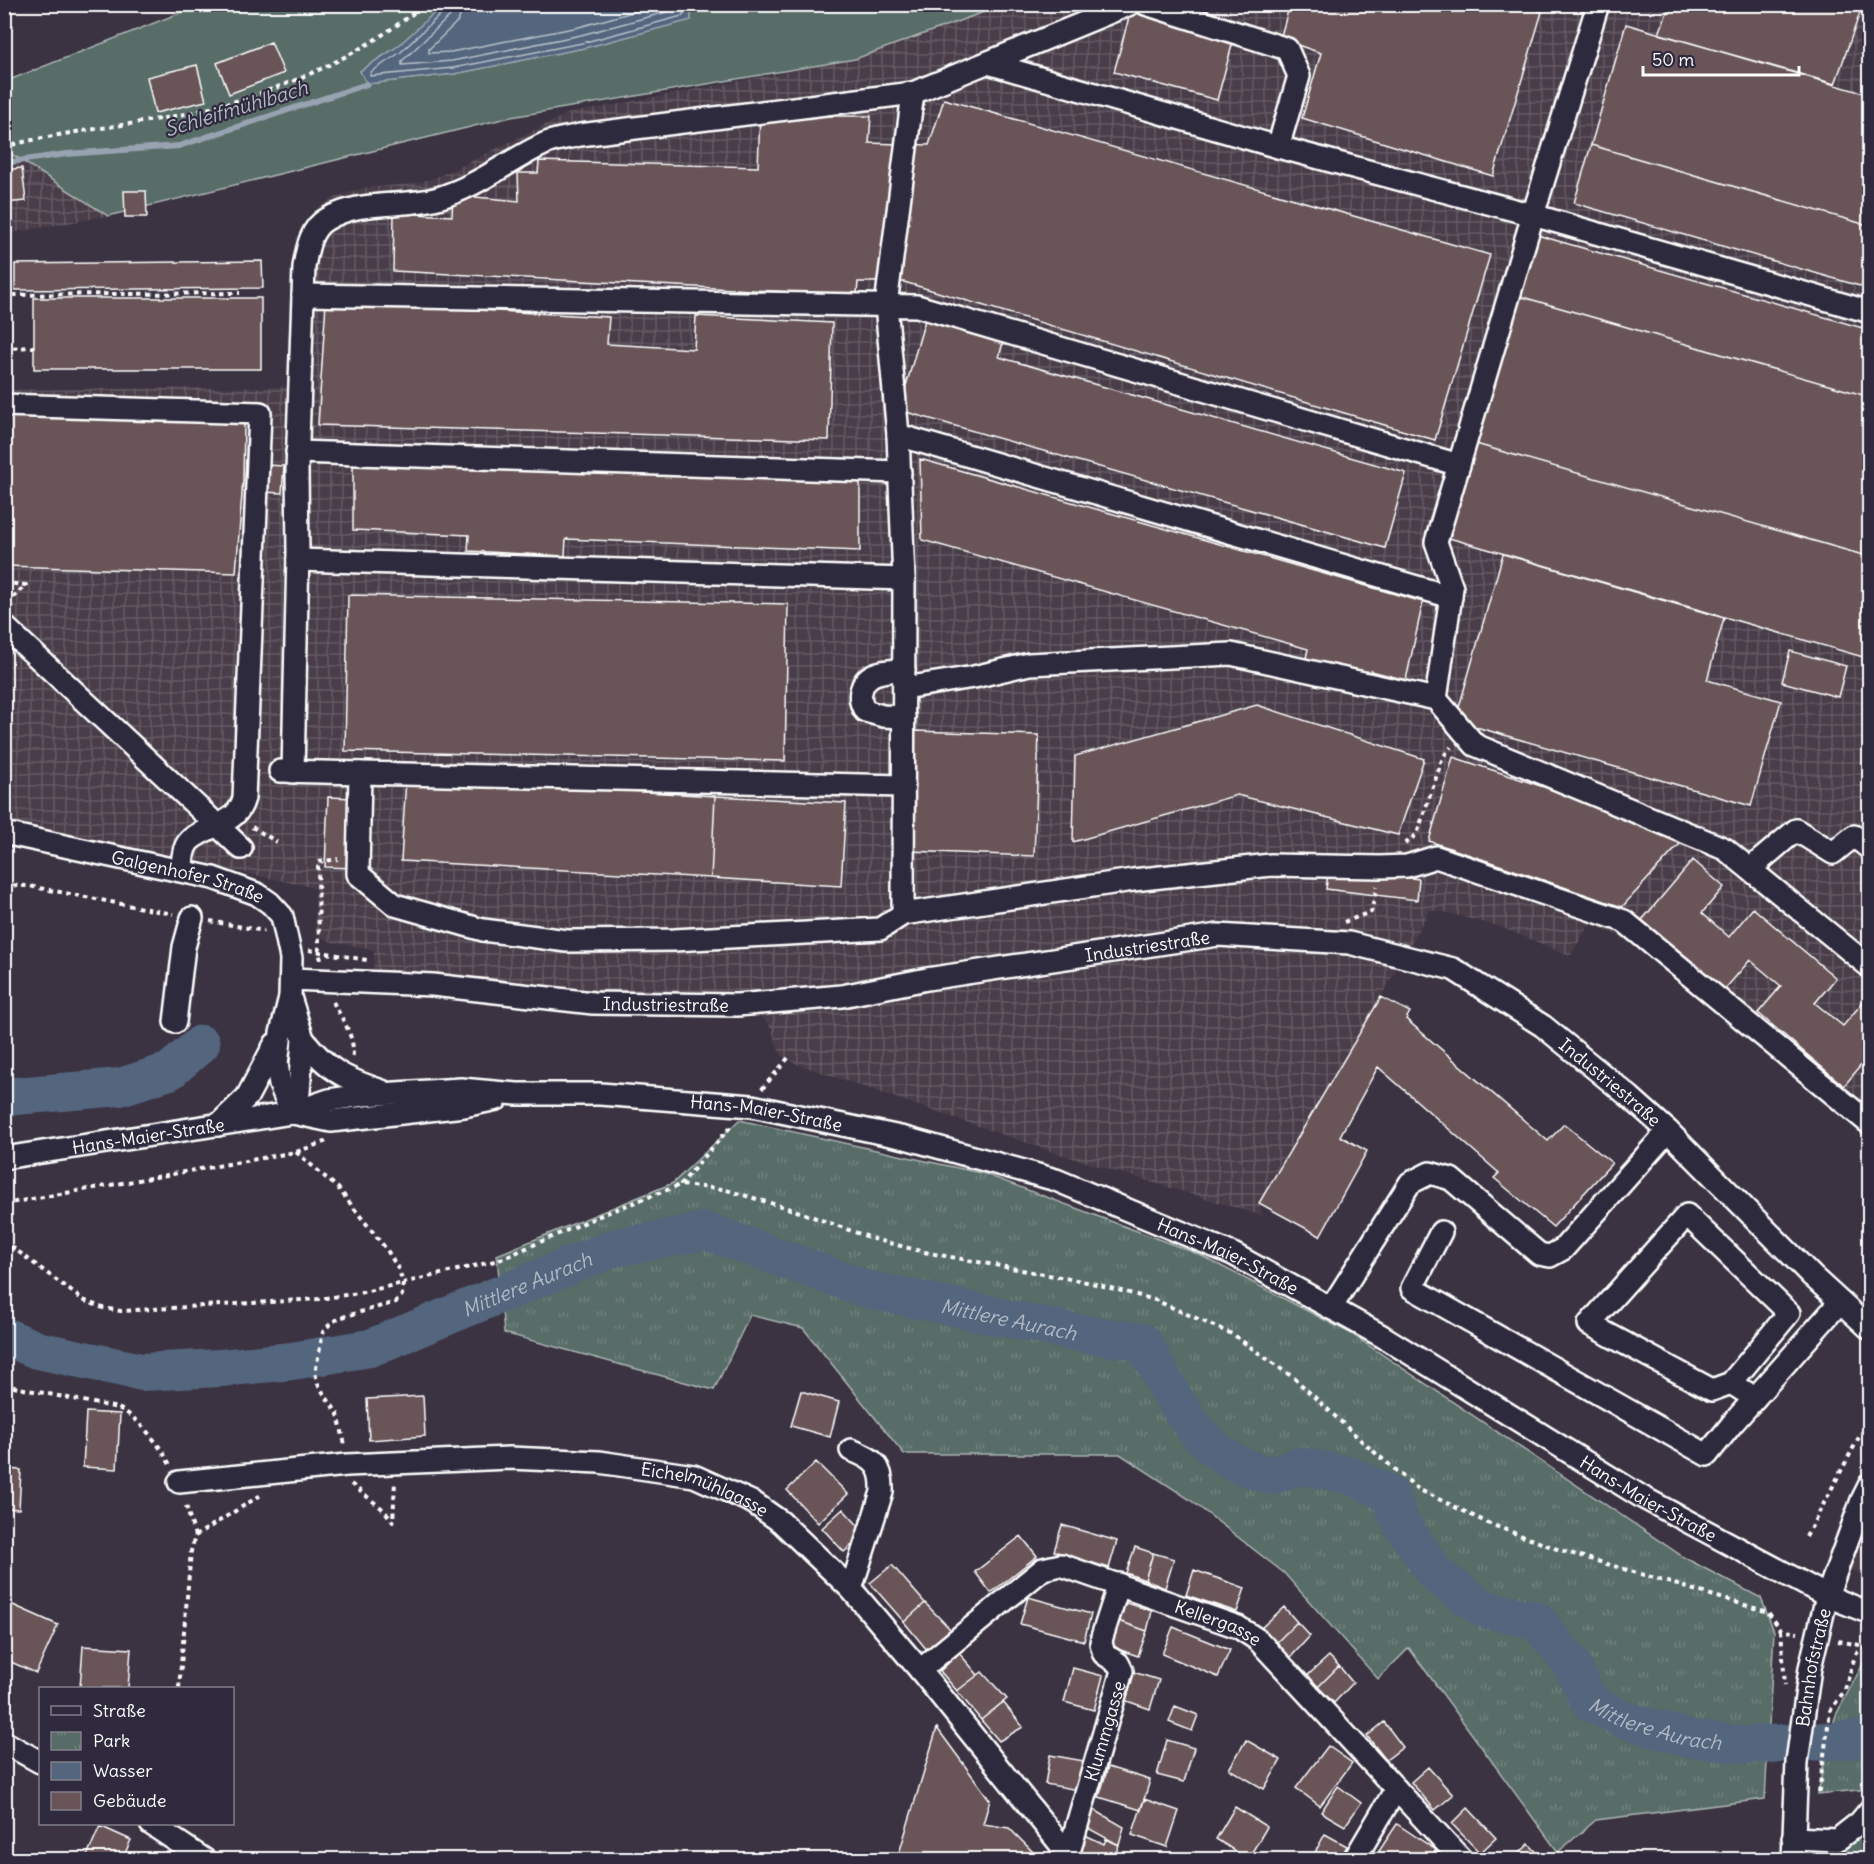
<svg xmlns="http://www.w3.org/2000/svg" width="1874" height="1864" viewBox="0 0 1874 1864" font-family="Delius,sans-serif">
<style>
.built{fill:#493d49}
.industrial{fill:url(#industrial-grid)}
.grass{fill:#586c67;stroke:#acb6b3;stroke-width:1.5}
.park{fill:url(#park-tufts);stroke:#acb6b3;stroke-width:1.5}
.water{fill:#53667e;stroke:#98a3b2;stroke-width:1.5}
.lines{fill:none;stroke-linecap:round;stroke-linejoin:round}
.shore{stroke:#bac2cb;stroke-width:1.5}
.stream{stroke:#98a3b2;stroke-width:6}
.river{stroke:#53667e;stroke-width:38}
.building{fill:#695558;stroke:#fff;stroke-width:1.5}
.minor-casing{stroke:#fff;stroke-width:26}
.path{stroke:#fff;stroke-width:4;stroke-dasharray:4.5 4.5;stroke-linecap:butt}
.minor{stroke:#2f2a3d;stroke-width:21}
.labels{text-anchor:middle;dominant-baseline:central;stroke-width:4.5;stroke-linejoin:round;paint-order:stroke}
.street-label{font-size:18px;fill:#fff;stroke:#2f2a3d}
.water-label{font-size:20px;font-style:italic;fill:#b2bac5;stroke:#2f2a3d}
</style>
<defs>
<pattern id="industrial-grid" width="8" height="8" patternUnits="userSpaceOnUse" patternTransform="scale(1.5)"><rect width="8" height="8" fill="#493d49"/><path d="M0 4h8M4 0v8" fill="none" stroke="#645a64"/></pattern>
<pattern id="park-tufts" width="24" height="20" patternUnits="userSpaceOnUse" patternTransform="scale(1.5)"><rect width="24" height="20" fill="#586c67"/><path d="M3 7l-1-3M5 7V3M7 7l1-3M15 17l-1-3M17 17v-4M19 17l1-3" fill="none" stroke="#71827e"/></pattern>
</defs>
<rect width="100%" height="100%" fill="#3b3342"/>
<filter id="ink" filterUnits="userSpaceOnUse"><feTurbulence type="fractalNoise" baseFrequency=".0167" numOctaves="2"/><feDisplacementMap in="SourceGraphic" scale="12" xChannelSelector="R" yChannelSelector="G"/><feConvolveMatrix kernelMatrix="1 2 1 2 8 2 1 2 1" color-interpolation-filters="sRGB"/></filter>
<g filter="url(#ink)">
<path class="built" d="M1869 1497V1577L1835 1563Z"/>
<path class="industrial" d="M1003 5H1869V1133L1660 961 1619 936 1590 924 1570 956 1501 927 1444 912 1430 910 1381 997 1259 1203 1263 1216 1059 1154 797 1064 783 1057 776 1045 772 1029 762 1017 751 1012 373 989 374 950 332 942 320 937 317 932 315 927V888L5 822 4 390 287 387 294 255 298 239 307 219 321 205 341 195 363 188 411 184 431 179 451 171 567 114 855 59Z
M5 150 108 216 5 234Z"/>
<path class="grass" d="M200 5H443L397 47 360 71 367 84 454 74 584 48 691 20 690 5H1003L855 59 511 117 108 216 5 150 4 82Z
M1869 1810V1859L1828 1860 1837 1840Z"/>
<path class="park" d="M739 1120 985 1174 1198 1254 1350 1333 1685 1558 1761 1598 1774 1631 1765 1799 1596 1820 1558 1852 1409 1648 1378 1679 1284 1573 1189 1499 1120 1454H904L803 1328 750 1315 714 1390 504 1333 497 1255 673 1183Z
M1866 1658 1870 1659 1869 1789 1818 1794 1828 1740 1836 1715Z"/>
<path class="water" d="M443 5H690L691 20 584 48 454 74 367 84 360 71 397 47Z"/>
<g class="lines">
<path class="shore" d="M447 4 444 11 401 52 371 72 370 76 453 68 582 43 682 16 684 13V4
M454 4 450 16 402 61V65L452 61 581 35 674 10 676 4
M463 4 462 12 458 21 429 49V53L451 52 579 27 661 4"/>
<path class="stream" d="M4 163 66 154 179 146 367 84"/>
<g class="river">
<path d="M4 1097 120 1087 170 1071 201 1044"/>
<path id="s1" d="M4 1336 37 1350 142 1372 220 1368 292 1361 370 1348 613 1248 706 1231 866 1289 1072 1332 1143 1342C1165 1383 1191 1438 1232 1461 1244 1468 1259 1471 1272 1476L1298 1466 1350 1475 1389 1494 1403 1526 1435 1574 1484 1609 1536 1620 1570 1662 1590 1702 1622 1719 1687 1738 1747 1745 1870 1739"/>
</g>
</g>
<path class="building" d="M1290 4H1521L1542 12 1493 176 1302 118 1321 53 1280 39Z
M1670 4H1863L1835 84 1659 34Z
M1131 10 1234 38 1217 100 1114 72Z
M1626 24 1870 95V226L1591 145Z
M271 42 284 73 229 94 217 63Z
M197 65 206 101 155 113 147 77Z
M4 82H7L11 100 4 101Z
M944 99 1490 255 1435 440 904 282H858L857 293 791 303V292L393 271 394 213 452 216 453 195 519 201 518 173H538L539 161 758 167 760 116H871L869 143 929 145Z
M1591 145 1870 226V289L1574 203Z
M22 168 26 201 4 203V170Z
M124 191H146L147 217H125Z
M1537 235 1870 330V397L1519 296Z
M262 261 263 288 15 290V264Z
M1519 296 1870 397V557L1476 444Z
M34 298H261V369H34Z
M326 302 609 317 607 344 694 349 696 316 832 323 829 440 318 425Z
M927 313 1005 335 999 357 1406 473 1385 548 899 410Z
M4 415 244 424 243 481 236 573 4 566Z
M1476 444 1870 557V659L1449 538Z
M353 456 860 477V551L566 539 565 556 468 551 469 535 353 530Z
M920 459 1423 602 1406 680 1371 671 1366 690 1303 671 1308 649 922 540Z
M266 465 284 466 282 493 242 491 243 481 265 482Z
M1503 554 1724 618 1707 680 1781 701 1751 806 1455 721Z
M348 595 788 604 785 761 345 751Z
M1790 651 1846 666 1838 697 1782 682Z
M1257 705 1424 759 1398 835 1237 795 1073 842 1075 756Z
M914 731 1039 735 1034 856 909 851Z
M1453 757 1688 835 1622 907 1429 841Z
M406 778 715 796 711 878 401 861Z
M715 796 846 803 841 886 711 878Z
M328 797 356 798 353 868 325 867Z
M1693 860 1724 887 1702 913 1729 937 1753 908 1836 978 1815 1003 1843 1026 1863 1002 1870 1007V1060L1867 1058 1844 1086 1758 1013 1781 986 1750 960 1725 989 1642 920Z
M1329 867 1419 879 1417 900 1326 889Z
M1381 997 1410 1012 1406 1019 1548 1141 1564 1124 1612 1163 1553 1227 1494 1178 1499 1173 1378 1067 1340 1136 1367 1151 1320 1236 1259 1203Z
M801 1391 839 1402 830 1437 791 1426Z
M423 1396 425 1436 369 1440 367 1399Z
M86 1412 120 1414 117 1469 83 1467Z
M816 1462 848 1494 818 1523 787 1490Z
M4 1469 21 1470 19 1509 4 1508Z
M843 1509 865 1533 844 1552 822 1528Z
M1062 1525 1117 1541 1109 1568 1054 1551Z
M1021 1536 1037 1556 991 1593 975 1572Z
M1135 1547 1153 1553 1145 1580 1126 1573Z
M1153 1553 1174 1559 1165 1588 1145 1580Z
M892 1565 925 1603 904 1622 870 1583Z
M1194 1570 1245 1588 1237 1612 1186 1595Z
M1028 1597 1091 1614 1084 1641 1020 1624Z
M4 1601 58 1625 36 1673 4 1659Z
M1123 1602 1152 1611 1147 1631 1116 1620Z
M925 1603 951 1630 927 1650 904 1622Z
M1284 1607 1297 1622 1277 1642 1260 1629Z
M1116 1620 1147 1631 1138 1656 1106 1645Z
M1297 1622 1310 1636 1289 1659 1277 1642Z
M1173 1627 1230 1650 1218 1677 1162 1654Z
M83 1646 131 1649 128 1688H80Z
M959 1653 978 1675 957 1691 940 1671Z
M1329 1656 1339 1666 1318 1687 1308 1675Z
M1339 1666 1353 1683 1334 1703 1318 1687Z
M1073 1668 1103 1676 1094 1710 1064 1702Z
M982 1672 1007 1699 981 1720 957 1691Z
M1133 1672 1159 1680 1150 1709 1124 1700Z
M1003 1702 1023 1727 999 1741 981 1720Z
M1175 1706 1198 1715 1192 1731 1169 1722Z
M1384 1722 1403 1747 1386 1760 1367 1736Z
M937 1728 990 1800 983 1824 1009 1828 1041 1860H897Z
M1167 1740 1194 1748 1184 1782 1157 1775Z
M1246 1740 1281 1760 1264 1789 1229 1769Z
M1328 1746 1352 1763 1320 1806 1296 1788Z
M1050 1755 1084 1761 1078 1790 1045 1784Z
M1108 1767 1150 1780 1141 1810 1099 1797Z
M1428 1767 1453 1795 1435 1810 1411 1782Z
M1338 1786 1361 1803 1345 1826 1321 1812Z
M1144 1799 1179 1811 1167 1847 1132 1835Z
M1235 1807 1267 1827 1248 1859 1216 1839Z
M1091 1808 1124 1827 1119 1845 1084 1826Z
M1468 1808 1496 1838 1480 1853 1452 1824Z
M1397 1824 1436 1850 1430 1860H1373Z
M100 1826 131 1840 122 1860H85Z
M1081 1833 1104 1844 1106 1839 1119 1845 1113 1860H1085L1075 1846Z
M1325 1834 1347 1846 1339 1860H1318L1313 1856Z
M1529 1844 1544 1860H1512Z"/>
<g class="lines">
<defs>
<g id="minor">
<path d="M1146 4 1287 49 1299 76 1278 147"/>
<path d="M988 63 1278 147 1533 215 1598 4"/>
<path d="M913 93 1130 4"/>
<path d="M303 295 917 306 1459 465"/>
<path d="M4 405 260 413 244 798C240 813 231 819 217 825L4 626"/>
<path d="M297 452 900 472"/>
<path d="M298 560 904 579 903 914 880 929 674 940 567 941 483 930 395 905 358 874 360 773"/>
<path d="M904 579 898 435 1451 597"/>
<path d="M904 688 974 677 1029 664 1231 654 1436 699 1475 745 1725 849 1870 967"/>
<path d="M1436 699 1452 588 1436 542 1533 215 1870 312"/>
<path d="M904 717 883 716 865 711C860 703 859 696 862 688 867 670 889 671 904 670"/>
<path d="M280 771 903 786"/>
<path d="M293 772 298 553 297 470 304 267C307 250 310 228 327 219 361 199 402 208 438 198 477 187 509 160 544 144 555 139 568 138 580 135L913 93 886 305 898 435"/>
<path id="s2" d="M4 833 213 878 257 894 270 903 282 916 291 958 290 997 281 1033 277 1063 280 1085 292 1113"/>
<path d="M1750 869 1796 830 1833 853 1854 836 1870 849"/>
<path d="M182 871C182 839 190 838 217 825L241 848"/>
<path d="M903 914 1133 880 1271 865 1380 867 1407 866 1436 857 1624 921 1870 1124"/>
<path id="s3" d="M291 979 433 985 593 1003 737 1005 842 996 927 979 1218 935 1349 943 1453 969 1543 1026 1630 1097 1668 1131 1812 1276 1870 1329"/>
<path d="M290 997 303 1039 299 1092 292 1113"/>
<path d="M175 1022 184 947 192 918"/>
<path d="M303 1039C329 1071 343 1078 382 1091"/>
<path d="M293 1113 331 1121 464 1106 497 1099"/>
<path d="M218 1125 247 1097 275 1044"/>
<path id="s4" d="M4 1158 292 1113 329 1100 363 1095 461 1089 517 1094H600L752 1106 905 1138 1056 1180 1233 1254 1382 1336 1642 1497 1827 1596 1870 1613"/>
<path d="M1441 1232 1412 1288 1707 1455 1732 1424 1840 1302"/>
<path d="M1331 1308 1410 1183 1430 1173 1451 1179 1539 1254 1550 1256 1563 1249 1668 1131"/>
<path d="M1731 1383 1789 1313 1687 1215 1589 1324 1712 1390 1731 1383 1755 1398"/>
<path d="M851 1450C874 1459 883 1465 882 1492L851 1589"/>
<path id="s5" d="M179 1482 347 1465 509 1458 599 1462 694 1476 754 1503 781 1522 851 1589 920 1670 1073 1860"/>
<path id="s6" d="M920 1670 1043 1569 1061 1565 1238 1627 1258 1640 1462 1860"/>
<path d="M4 1742 40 1762"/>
<path d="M151 1824 205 1860"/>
<path d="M1793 1838 1837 1840 1860 1822 1870 1810"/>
<path id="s7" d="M1069 1852 1122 1671 1118 1663 1104 1654 1101 1643 1102 1637 1119 1584"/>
<path d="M1354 1860 1396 1789"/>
<path id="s8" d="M1793 1860 1797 1762 1810 1668 1827 1596 1862 1500 1870 1484"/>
</g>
</defs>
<use href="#minor" class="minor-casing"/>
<path class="path" d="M4 147C62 131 122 127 180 115 270 96 353 62 425 4
M4 295 240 293
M4 348 34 347
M4 583 26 585 7 603
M4 600 12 607
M252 827 277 842
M1405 844 1417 834 1443 757 1451 747
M4 885 29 886 173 914
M210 921 264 931
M1344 922 1371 912 1377 886
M309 950 367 960
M321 960 319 952 318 862 338 859
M333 1002C342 1019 357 1039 352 1059
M762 1089 789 1057
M296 1152 338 1188 387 1250 399 1270 403 1283 499 1260 604 1214 680 1185 723 1189 794 1210 874 1239 924 1252 1092 1283 1155 1300 1232 1334 1294 1378 1366 1445 1418 1489 1490 1524 1560 1550 1768 1612 1781 1630 1798 1633
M680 1185 732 1125
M4 1204 296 1152 327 1141
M4 1241 83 1300 103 1308 121 1311 319 1299 359 1293 403 1283 402 1295 396 1302 339 1318 330 1324 323 1332 315 1373 318 1384 324 1394 338 1414 345 1445
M4 1385 118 1408C137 1416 161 1446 170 1465
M351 1484 384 1510 393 1522 395 1481
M195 1536 261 1495
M1806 1537 1858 1439 1870 1421
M1781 1630 1785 1685
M1838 1641 1870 1647
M179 1688 191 1551 195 1536 185 1502
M1819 1792 1830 1711 1845 1690 1853 1662 1857 1653 1866 1647 1870 1634"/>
<use href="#minor" class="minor"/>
</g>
</g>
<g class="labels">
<g class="street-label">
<text stroke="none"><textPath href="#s2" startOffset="189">Galgenhofer Straße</textPath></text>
<text stroke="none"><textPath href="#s3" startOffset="862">Industriestraße</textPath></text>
<text stroke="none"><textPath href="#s3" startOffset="376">Industriestraße</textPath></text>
<text stroke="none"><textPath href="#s3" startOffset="1366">Industriestraße</textPath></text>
<text stroke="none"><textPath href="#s4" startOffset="770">Hans-Maier-Straße</textPath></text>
<text stroke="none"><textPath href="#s4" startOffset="146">Hans-Maier-Straße</textPath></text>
<text stroke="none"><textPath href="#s4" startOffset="1256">Hans-Maier-Straße</textPath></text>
<text stroke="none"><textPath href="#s5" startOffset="531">Eichelmühlgasse</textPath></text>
<text stroke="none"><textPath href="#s4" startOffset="1742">Hans-Maier-Straße</textPath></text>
<text stroke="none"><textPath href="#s6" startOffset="345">Kellergasse</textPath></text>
<text stroke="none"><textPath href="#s8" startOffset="194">Bahnhofstraße</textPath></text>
<text stroke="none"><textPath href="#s7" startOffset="126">Klummgasse</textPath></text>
</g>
<g class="water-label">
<text transform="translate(236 108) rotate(-17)">Schleifmühlbach</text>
<text stroke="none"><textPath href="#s1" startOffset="542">Mittlere Aurach</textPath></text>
<text stroke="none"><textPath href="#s1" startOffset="1046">Mittlere Aurach</textPath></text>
<text stroke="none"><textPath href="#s1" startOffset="1874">Mittlere Aurach</textPath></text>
</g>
</g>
<rect width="1874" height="1864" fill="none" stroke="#2f2a3d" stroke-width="24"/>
<rect x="12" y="12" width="1850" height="1840" fill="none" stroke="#fff" stroke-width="2" filter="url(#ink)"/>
<rect x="39" y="1687" width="195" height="138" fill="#2f2a3d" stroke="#827f8b" stroke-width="1.5"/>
<rect x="51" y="1706" width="30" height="9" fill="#2f2a3d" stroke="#827f8b" stroke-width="1.5"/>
<text x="93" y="1717" font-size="18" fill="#ffffff">Straße</text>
<rect x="51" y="1732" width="30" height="18" fill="url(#park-tufts)" stroke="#827f8b" stroke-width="1.5"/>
<text x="93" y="1747" font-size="18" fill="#ffffff">Park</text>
<rect x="51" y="1762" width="30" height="18" fill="#53667e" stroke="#827f8b" stroke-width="1.5"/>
<text x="93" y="1777" font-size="18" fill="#ffffff">Wasser</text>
<rect x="51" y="1792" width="30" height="18" fill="#695558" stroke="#827f8b" stroke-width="1.5"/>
<text x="93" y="1807" font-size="18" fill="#ffffff">Gebäude</text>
<path d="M1643 66v9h156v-9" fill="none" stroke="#ffffff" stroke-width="3"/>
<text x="1652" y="66" font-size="18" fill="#ffffff" stroke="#2f2a3d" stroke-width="4.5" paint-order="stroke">50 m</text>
</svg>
